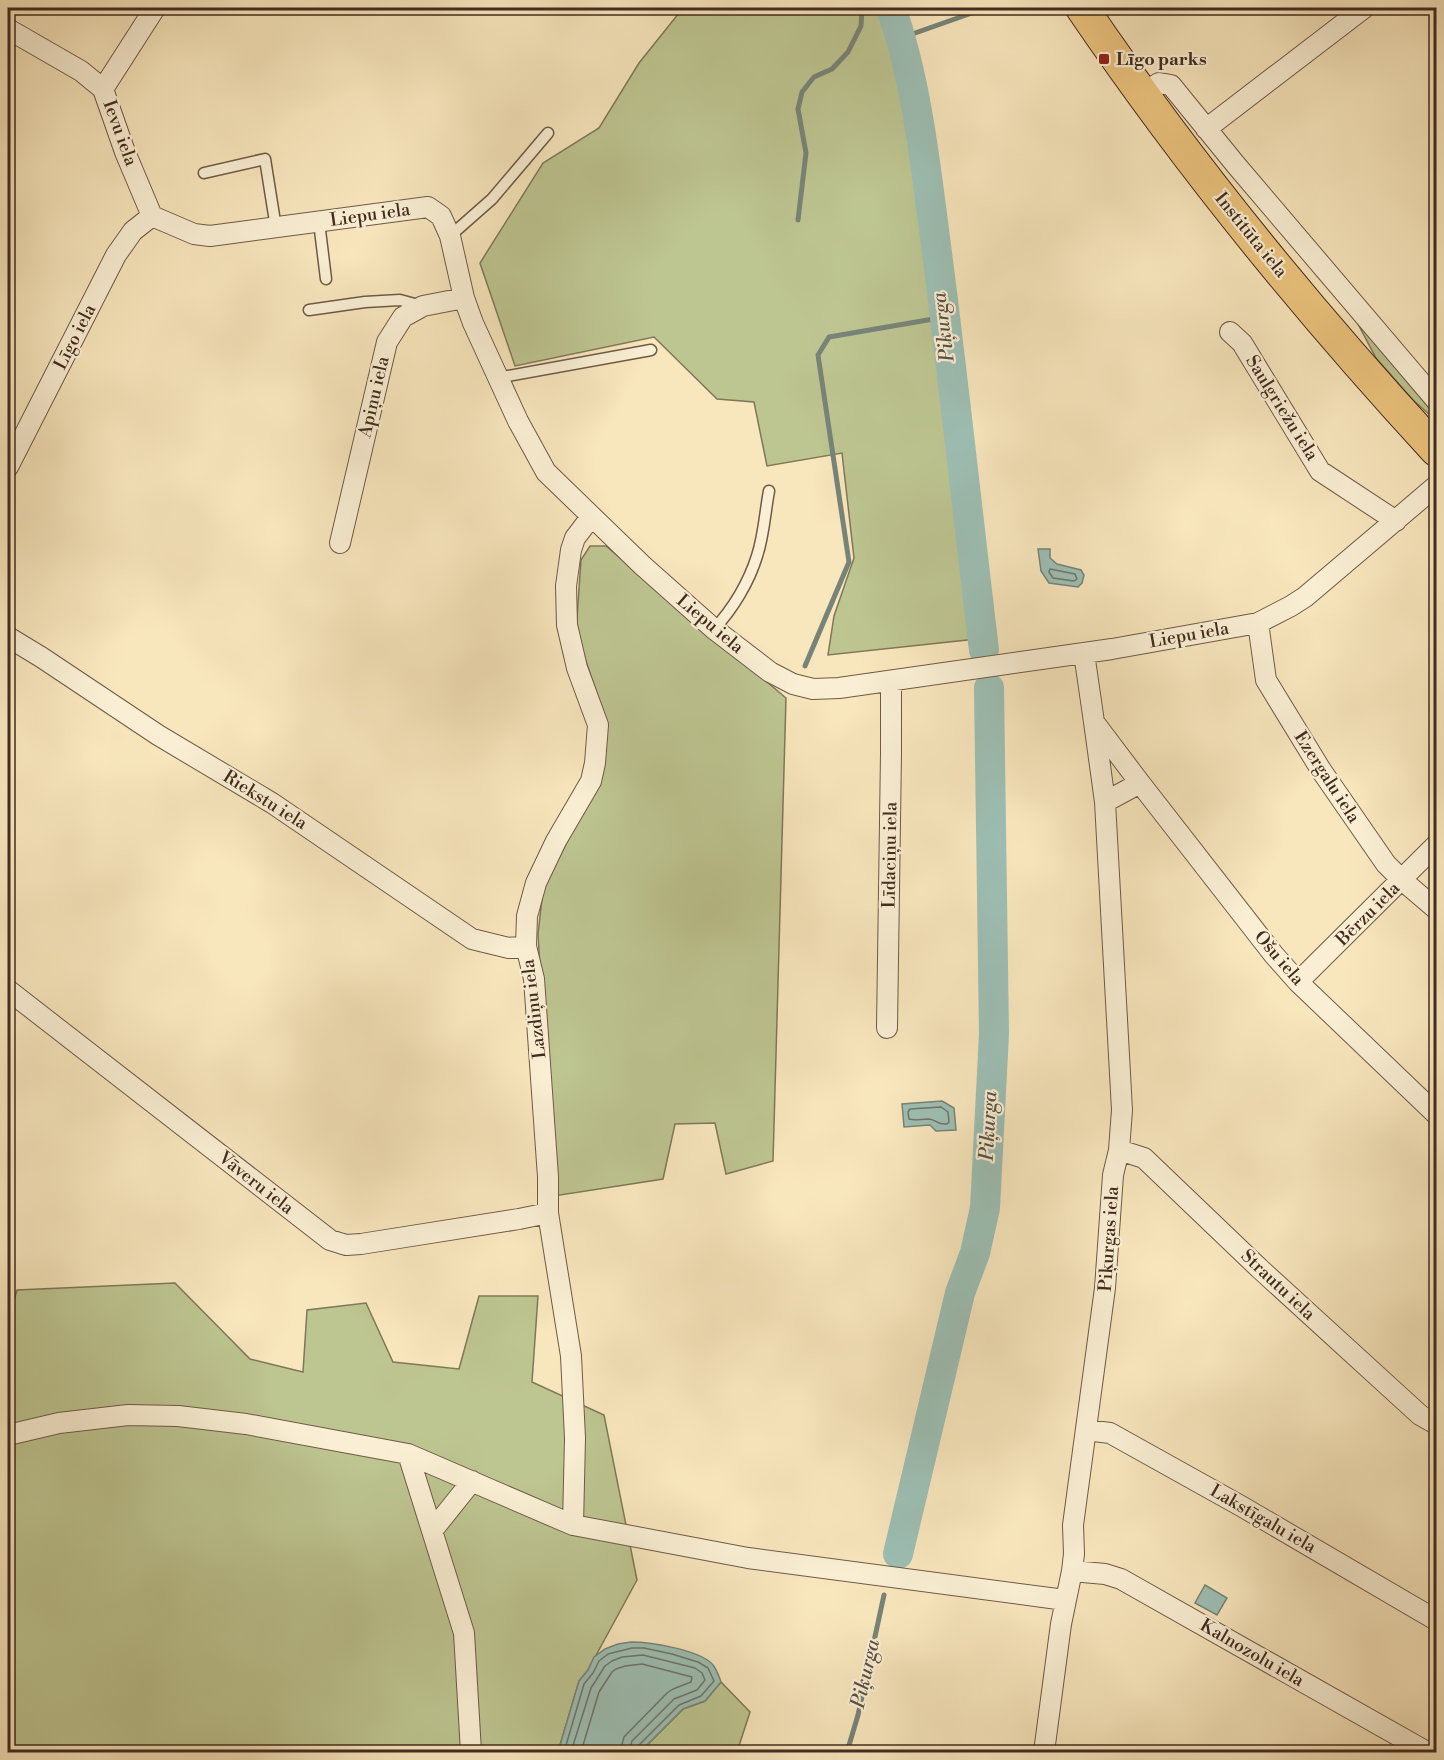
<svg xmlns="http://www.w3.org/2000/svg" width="1444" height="1760" viewBox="0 0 1444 1760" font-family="'Libre Bodoni',serif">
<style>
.green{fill:#bdc591;stroke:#7f7858;stroke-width:1.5}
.water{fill:#9dbfb4;stroke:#788478;stroke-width:1.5}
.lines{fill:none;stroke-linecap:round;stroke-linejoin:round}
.shore{stroke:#6f7569;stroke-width:1.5}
.stream{stroke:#788478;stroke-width:5}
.river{stroke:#9dbfb4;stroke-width:30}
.lane-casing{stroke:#6f5a46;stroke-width:13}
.street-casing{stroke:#6f5a46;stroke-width:22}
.primary-casing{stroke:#412b1e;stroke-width:34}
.lane{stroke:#faefd4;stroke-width:10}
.street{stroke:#faefd4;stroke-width:20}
.primary{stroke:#ecc37e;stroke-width:32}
.poi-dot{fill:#8f2418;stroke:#faefd4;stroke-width:2}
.labels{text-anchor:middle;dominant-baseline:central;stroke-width:4.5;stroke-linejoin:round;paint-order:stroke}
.poi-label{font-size:18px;font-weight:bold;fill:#412b1e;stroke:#faefd4;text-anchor:start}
.street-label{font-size:18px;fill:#412b1e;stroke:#faefd4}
.water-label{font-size:20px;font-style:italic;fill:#585044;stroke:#faefd4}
</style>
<rect width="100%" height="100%" fill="#f8e6bd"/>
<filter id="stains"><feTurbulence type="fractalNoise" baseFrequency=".00333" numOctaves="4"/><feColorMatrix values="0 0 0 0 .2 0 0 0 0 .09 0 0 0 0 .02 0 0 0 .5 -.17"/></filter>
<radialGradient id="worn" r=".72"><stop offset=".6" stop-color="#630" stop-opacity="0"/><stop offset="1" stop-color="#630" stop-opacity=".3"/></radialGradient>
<path class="green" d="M683 8H900L923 81 995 637 828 655 834 616 854 558 842 453 767 466 754 402 717 399 654 337 515 366 480 263 543 163 599 128 639 63Z
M1363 322 1433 405 1435 415 1431 416 1413 400 1376 358 1358 324Z
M590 546H606L786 698 773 1161 726 1174 715 1123 675 1124 663 1179 554 1196 538 934 543 890 601 774 607 723 576 632 581 560Z
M175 1283 250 1359 303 1372 307 1310 366 1303 393 1362 459 1369 479 1296H538L532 1382 604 1415 637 1580 588 1670 579 1681 558 1752H8V1322L17 1290Z
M721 1682 750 1712 737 1752H640L683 1709 705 1701Z"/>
<path class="water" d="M1038 549H1050V558L1057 564 1081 570 1084 575 1082 583 1078 587 1049 583 1041 571Z
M942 1101 954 1108 956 1130 936 1131 930 1125 904 1127 902 1104Z
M1205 1585 1227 1598 1217 1615 1195 1603Z
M631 1642C650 1642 701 1650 713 1665 717 1670 719 1676 721 1682L705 1701 683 1709 640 1752H558L579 1681 588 1670 594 1657 605 1649 618 1644Z"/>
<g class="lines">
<path class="shore" d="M1050 569 1075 574 1077 579 1074 581 1053 578 1049 572Z
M941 1107 948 1112 949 1122 947 1124C937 1125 937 1120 929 1119 921 1119 915 1121 909 1119L908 1112 910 1109Z
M564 1752 584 1684 593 1673 599 1661 608 1654 632 1648H644L672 1654 698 1662 708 1668 714 1681 701 1696 679 1705 638 1746 636 1752
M571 1752 591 1688 605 1666 612 1661 622 1657 643 1655 695 1668 702 1673 705 1680 697 1690 674 1699 632 1741 629 1752
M581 1752 599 1692 612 1672 616 1669 625 1666 642 1664 692 1677 691 1682 673 1689 667 1693 624 1737 620 1752"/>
<path class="stream" d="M901 38 986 8
M798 220 806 153 798 109 802 92 814 77 832 69 848 52 861 26 862 8
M805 666 849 562 818 355 829 337 945 317
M847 1752 858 1715 884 1595"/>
<path class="river" d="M891 8C918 86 926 170 937 253 954 385 968 517 984 650
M898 1554 960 1293 975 1253 985 1208 994 1034 989 688"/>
<defs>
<path id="lane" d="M204 173 265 159 276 228
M319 222 326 279
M450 236 492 199 548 133
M309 310 365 302 400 300 422 306
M497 378 651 350
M714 629C733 609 749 582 757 556 764 535 765 512 769 491"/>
<path id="street" d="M8 29 81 71 103 89 125 152 152 216
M103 89 155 8
M1142 94 1159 83 1171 85 1236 165 1436 400
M1206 129 1364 8
M152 216 194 234 210 236 428 207 441 216 450 236 464 298 473 323 518 421 546 472 642 565 714 629 770 672 793 684 813 689 839 688 1112 649 1258 623 1291 606 1305 597 1436 486
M1230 332 1242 343 1320 471 1396 521
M8 467 116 255 133 231 152 216
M340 543 387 342 403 317 423 306 464 298
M1258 623 1266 680 1321 770 1386 864 1402 880 1436 909
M8 637 41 657 158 735 272 803 472 939 509 948 526 946
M1084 653 1094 722 1140 783
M1105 802 1140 783 1274 955 1298 982 1436 1114
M1298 982 1436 845
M8 990 330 1240 346 1245 361 1244 519 1219 548 1213
M887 1028 891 753V682
M1119 1150 1144 1158 1259 1268 1420 1415 1436 1424
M1086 1430 1110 1433 1241 1506 1436 1620
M8 1435 59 1423 128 1415 178 1416 246 1424 408 1454 573 1525 748 1558 1065 1600
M408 1454 464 1633 471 1752
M573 1525 575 1438 571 1356 548 1213V1177L534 979 526 946 527 916 536 883 556 841 591 781 595 763 598 725 577 668 567 625 566 586 571 550 575 538 591 517
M432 1531 472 1481
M1072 1571 1105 1574 1121 1579 1427 1752
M1044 1752 1061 1624 1072 1571 1074 1554 1073 1525 1105 1288 1113 1175 1119 1150 1122 1110 1105 802 1094 722"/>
<path id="primary" d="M1082 8C1188 164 1308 311 1436 450"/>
</defs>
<use href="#lane" class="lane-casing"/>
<use href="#street" class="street-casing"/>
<use href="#primary" class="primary-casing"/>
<use href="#lane" class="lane"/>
<use href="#street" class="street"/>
<use href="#primary" class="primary"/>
</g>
<rect class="poi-dot" x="1098" y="53" width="12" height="12" rx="3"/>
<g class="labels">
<g class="poi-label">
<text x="1116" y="59">Līgo parks</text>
</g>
<g class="street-label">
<text transform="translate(120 133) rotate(70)">Ievu iela</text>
<text transform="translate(370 215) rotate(-8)">Liepu iela</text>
<text transform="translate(1251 235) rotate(51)">Institūta iela</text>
<text transform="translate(75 337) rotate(-63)">Līgo iela</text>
<text transform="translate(374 397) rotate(-77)">Apiņu iela</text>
<text transform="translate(1282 408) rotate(58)">Saulgriežu iela</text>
<text transform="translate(710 624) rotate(40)">Liepu iela</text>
<text transform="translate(1189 635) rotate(-10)">Liepu iela</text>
<text transform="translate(1327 777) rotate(57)">Ezergalu iela</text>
<text transform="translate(265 800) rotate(32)">Riekstu iela</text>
<text transform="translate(890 855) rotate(-89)">Līdaciņu iela</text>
<text transform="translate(1368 914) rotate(-45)">Bērzu iela</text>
<text transform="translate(1279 958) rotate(49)">Ošu iela</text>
<text transform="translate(534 1009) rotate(-97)">Lazdiņu iela</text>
<text transform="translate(256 1183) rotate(38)">Vāveru iela</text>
<text transform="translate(1109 1239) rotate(-86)">Piķurgas iela</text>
<text transform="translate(1278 1285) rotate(43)">Strautu iela</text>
<text transform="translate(1263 1519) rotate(30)">Lakstīgalu iela</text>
<text transform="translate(1252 1653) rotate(30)">Kalnozolu iela</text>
</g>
<g class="water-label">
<text transform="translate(944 327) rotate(-97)">Piķurga</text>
<text transform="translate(989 1126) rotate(-87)">Piķurga</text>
<text transform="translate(866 1674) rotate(-77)">Piķurga</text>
</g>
</g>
<rect width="1444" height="1760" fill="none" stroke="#f8e6bd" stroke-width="30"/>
<rect x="9" y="9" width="1426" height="1742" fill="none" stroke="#412b1e" stroke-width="3"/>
<rect x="15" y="15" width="1414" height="1730" fill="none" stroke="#412b1e" stroke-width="1.5"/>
<rect width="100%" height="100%" filter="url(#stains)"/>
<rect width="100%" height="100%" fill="url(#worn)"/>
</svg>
